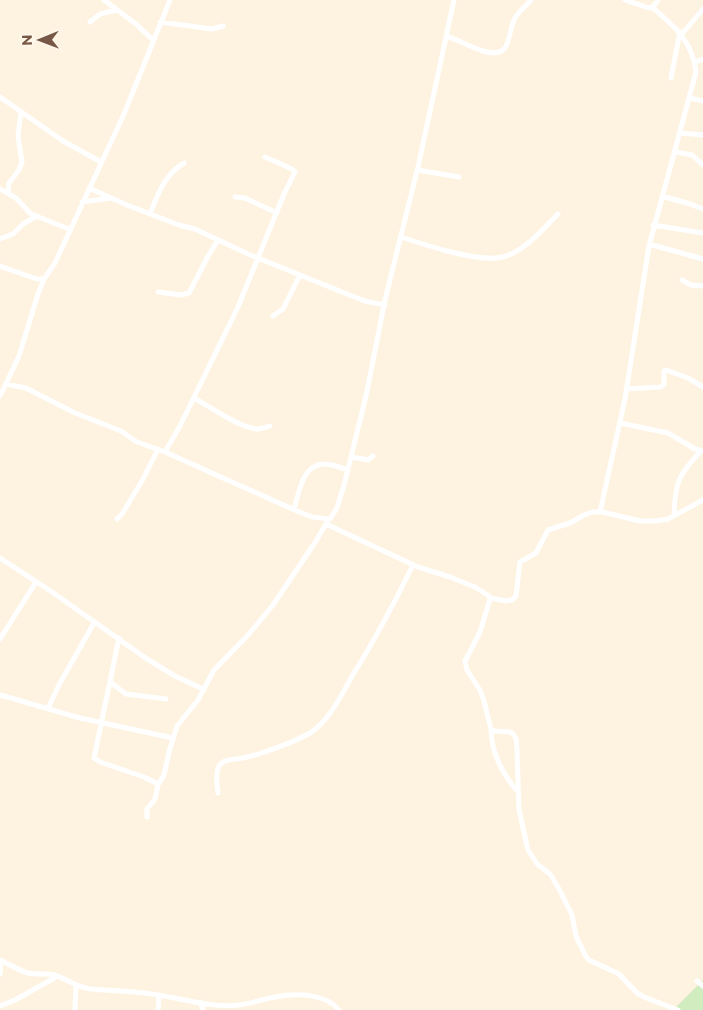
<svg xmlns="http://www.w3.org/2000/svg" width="703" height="1010" viewBox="0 0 703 1010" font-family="Montserrat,sans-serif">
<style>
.green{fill:#d1ecbf}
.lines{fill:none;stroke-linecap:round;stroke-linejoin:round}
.street{stroke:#fff;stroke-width:5}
</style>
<rect width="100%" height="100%" fill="#fef3e1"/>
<path class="green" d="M703 980V1010H673Z"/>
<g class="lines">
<path class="street" d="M104 0 136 24 153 40
M625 0 649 8 654 6 658 0
M90 22 100 14 117 10
M160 22 212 29 223 26
M681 35 703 9
M446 36C459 40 470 47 483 51 514 60 506 34 515 18 519 11 526 6 531 0
M695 62 703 59
M671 78 680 32
M0 97 63 141 101 162
M690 98 703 101
M681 133 703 135
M676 152 692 155 703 165
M417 170 459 177
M89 188 127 205 179 225 195 229 248 254 342 292 365 301 385 305
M0 189 16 198 31 214 69 229
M8 193 9 183 19 170 22 162 18 136 21 111
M662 196 690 204 703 209
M235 197 245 198 277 213
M82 202 111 198
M150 214C158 194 164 175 184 163
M653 225 703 233
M401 237C425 245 479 263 503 257 525 251 543 229 558 214
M0 239 13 234 23 224 37 216
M649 244 703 259
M0 266 37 279H44
M682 280 691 285 703 286
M158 292 181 295 189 293 207 258 218 240
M273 316 283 309 300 275
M6 384 26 388 75 413 121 431 137 442 165 452 297 511 312 517 330 519 337 508 344 485 366 396 385 300 418 167 454 0
M626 389 661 387 664 384V371L666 370 688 378 703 387
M0 396 19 356 38 294 44 279 55 263 124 114 170 0
M194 398C209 406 241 429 258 429 262 429 266 427 270 426
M620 423 668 433 695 449 703 451
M165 452 180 426 238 307 284 194 295 172 292 169 265 157
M352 457 368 460 373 456
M294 509C299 493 302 464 325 464 333 464 341 468 348 470
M600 512 625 399 649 246 696 72C692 40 675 27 652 7
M674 516C675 483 678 475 701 451
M117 519 122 514 142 481 158 449
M326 524 418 567 450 577 475 587 489 596 490 599 480 632 465 661 467 670 480 690 484 701 491 729 494 731 511 732 516 738 517 749 519 810 528 850 537 864 550 874 558 887 572 915 576 936 585 955 589 960 619 974 637 993 644 997 678 1010
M0 558 52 592 147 659 175 676 203 689
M490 598 506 601 512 600 516 596 520 562 536 553 548 530 570 523 584 515 593 512H602L640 521H655L668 519 703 500
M119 638 94 758 100 762 144 777 158 784
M0 639 36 582
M110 682 126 694 166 699
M0 695 80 718 173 738
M48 708 60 683 94 623
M491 729C491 753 502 773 517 791
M218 793C217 785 215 773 219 766 223 759 235 759 243 758 259 755 297 741 310 733 329 721 341 696 351 678 374 641 394 604 413 565
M147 817V809L155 799 158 785 164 775 169 752 177 726 198 700 214 670 248 635 273 605 316 541 327 522
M0 960C9 964 19 971 28 973 37 975 45 973 54 975 67 979 76 987 90 989 113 991 136 991 158 995 184 999 212 1008 238 1005 251 1004 262 999 275 997 296 993 325 993 339 1010
M0 974 1 961
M697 981 703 986
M200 1002 203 1010
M0 1006 15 1000 58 976
M75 1010 76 985
M158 1010 159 995"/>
</g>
<g transform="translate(40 40) rotate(269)" stroke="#fff6e9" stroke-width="4" paint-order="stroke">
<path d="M0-4L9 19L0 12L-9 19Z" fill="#775846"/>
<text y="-8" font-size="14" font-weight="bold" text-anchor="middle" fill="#775846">N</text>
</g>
</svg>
